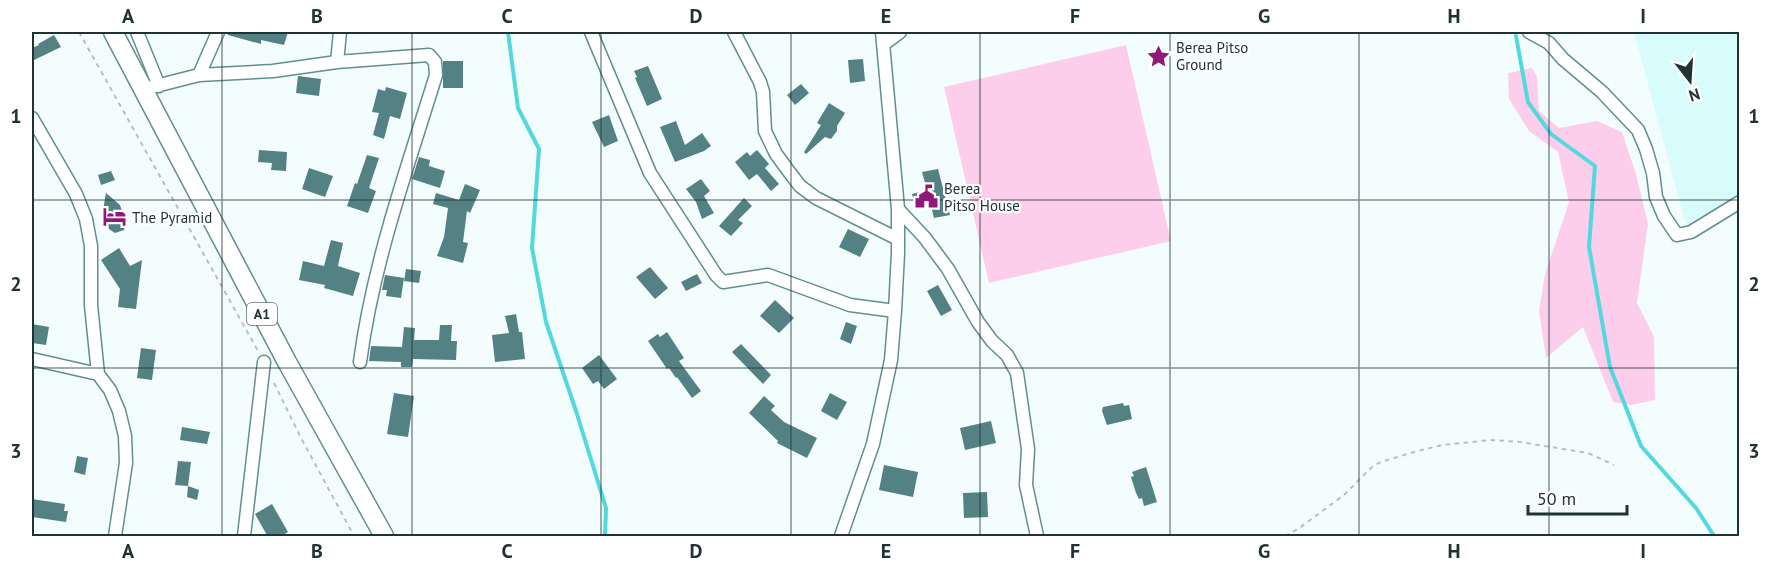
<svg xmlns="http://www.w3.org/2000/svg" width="1771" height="568" viewBox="0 0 1771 568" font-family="'PT Sans',sans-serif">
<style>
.built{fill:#d8fbfc}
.green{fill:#fcceec}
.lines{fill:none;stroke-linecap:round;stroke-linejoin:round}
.stream{stroke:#53d8de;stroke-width:4}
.building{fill:#548183}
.minor-casing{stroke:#618e90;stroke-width:15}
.primary-casing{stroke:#618e90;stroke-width:21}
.path{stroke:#b4c0c0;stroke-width:2;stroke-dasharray:4.5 4.5;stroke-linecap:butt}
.minor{stroke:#fff;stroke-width:12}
.primary{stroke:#fff;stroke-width:18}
.grid{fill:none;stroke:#203334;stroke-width:1.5;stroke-opacity:0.55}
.labels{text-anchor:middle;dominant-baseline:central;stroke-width:4.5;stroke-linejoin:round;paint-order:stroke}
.shield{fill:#fff;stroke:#637071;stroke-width:1.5}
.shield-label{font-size:14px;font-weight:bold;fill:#203334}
.poi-label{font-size:15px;fill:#203334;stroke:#fff;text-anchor:start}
.neatline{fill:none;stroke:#203334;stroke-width:2}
.grid-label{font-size:20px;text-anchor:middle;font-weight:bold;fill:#203334}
</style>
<rect width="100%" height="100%" fill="#f4fdfd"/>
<path class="built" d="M1634 32H1739V194L1686 225Z"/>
<path class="green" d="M1126 45 1171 241 989 283 944 87Z
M1532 68 1537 77 1539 111 1559 128 1597 121 1622 132 1636 174 1648 224 1637 303 1654 337 1655 400 1631 405 1613 402 1583 327 1546 358 1539 311 1545 274 1569 202 1558 152 1529 131 1509 99 1508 73Z"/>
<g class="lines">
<path class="stream" d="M508 32 518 108 539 149 532 248 546 322 577 414 606 508 605 536
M1516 36 1528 102 1551 134 1595 166 1589 247 1610 367 1641 446 1696 508 1714 536"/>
</g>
<path class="building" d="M228 32H288L284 45 261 40V44L228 35Z
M54 35 61 47 32 61V48L39 45 38 44Z
M863 59 865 81 850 83 848 60Z
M443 61H463V88H443Z
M648 66 662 99 647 106 635 78 637 77 634 71Z
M298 76 321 79 319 96 296 93Z
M801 84 809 93 795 105 787 95Z
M386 87 407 93 400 119 390 116 384 139 373 135 379 113 372 112 378 89 385 91Z
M829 103 845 113 837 126V131L831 139 825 137 806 154 804 152 821 125 817 123Z
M609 115 618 141 604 147 592 122Z
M676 121 685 145 702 133 711 146 704 151 675 162 660 127Z
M259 150 287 152 286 171 271 170 272 163 258 162Z
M757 150 769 164 765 168 779 184 771 191 757 174 749 180 735 162 747 152 750 156Z
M367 155 379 158 369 188 376 191 368 213 347 206 355 183 357 184Z
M419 157 430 160 429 166 445 171 440 188 412 179Z
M309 168 333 176 325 197 302 189Z
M938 169 950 215 934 218 931 206 916 210 912 194 927 190 922 172Z
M111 171 115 180 101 185 98 175Z
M701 179 710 191 704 196 714 213 702 219 696 202 686 189Z
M465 184 480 190 470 213 467 211 463 242 468 243 463 263 437 256 444 237 448 208 433 204 436 193 459 200Z
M106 193 120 205 126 223 124 230 115 233 109 229 103 210Z
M744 198 752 206 738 220 743 223 731 236 719 226Z
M848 229 869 239 860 257 839 247Z
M331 240 343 243 338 266 360 273 353 296 324 288 325 285 299 280 303 261 324 266Z
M119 248 130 266 142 260 136 309 118 307 120 289 101 260Z
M650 267 668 288 655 299 636 277Z
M406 269 421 271 419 283 404 281Z
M697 274 702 283 686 291 681 282Z
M385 275 404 278 401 298 386 296 387 290H382Z
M938 285 952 310 941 316 927 291Z
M775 300 794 318 779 333 760 316Z
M516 314 519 332H522L525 359 495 362 492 335 509 333 505 316Z
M846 322 857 326 851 344 840 339Z
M32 324 49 327 46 345 32 343Z
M440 325H452L451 341H457L456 360 413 359 412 367H401V362L369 361 371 346 402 347 404 327 415 328 414 340H439Z
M667 332 684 358 679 361 701 391 692 398 677 377 676 378 669 368 667 369 648 341 658 334 660 337Z
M741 344 771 375 763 384 732 352Z
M141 348 156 350 152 380 137 378Z
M599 355 617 379 604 389 598 381 593 384 582 368Z
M394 393 414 396 408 437 387 434Z
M830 393 847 402 837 420 821 411Z
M764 396 775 406 771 410 784 422 817 438 807 458 777 443 778 441 749 413Z
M1123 403 1124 406 1129 405 1132 419 1107 425 1102 411 1103 407Z
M991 421 996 443 965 450 960 428Z
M182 427 210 432 207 444 180 440Z
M77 456 88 458 85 475 74 472Z
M178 461 191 462 188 486 175 485Z
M884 465 918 472 913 497 879 490Z
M1146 467 1157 502 1144 506 1142 498 1139 499 1136 493 1131 477 1134 476 1132 472Z
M188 486 199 490 197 500 187 497Z
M987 492 988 517 964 518 963 493Z
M32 499 65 504 64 511H68L66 522 32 517Z
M272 504 288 532 280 537H268L255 514Z"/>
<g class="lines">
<defs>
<path id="minor" d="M137 32 159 86
M591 32 650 173 716 275 723 282 768 275 850 305 895 311
M734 32 760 82 763 92 765 131 776 154 790 173 800 186 816 198 898 239
M1529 32 1549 43 1563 59 1602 92 1638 130 1646 149 1653 173 1656 197 1664 216 1677 235 1691 232 1740 202
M884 44 900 32
M337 62 340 32
M199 75 218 32
M144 89 199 75 273 71 337 62 429 55 435 62 436 75C407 169 373 263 360 362
M32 118 76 194 86 219 91 246V305L98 374 110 390 119 411 125 436 126 463 115 536
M898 209 925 238 948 269 978 322 992 341 1007 355 1017 373 1028 449 1026 485 1037 536
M32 359 98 374
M244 536 264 362
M841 536 873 444 891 360 895 311 898 253V209L882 32"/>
<path id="primary" d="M113 32 287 362 384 536"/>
</defs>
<use href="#minor" class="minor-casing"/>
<use href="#primary" class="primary-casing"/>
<path class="path" d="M79 32 258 351
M274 383 300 436 354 536
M1285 536 1298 529 1344 495 1373 466 1381 462 1414 452 1442 445 1492 440 1520 442 1588 453 1614 465"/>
<use href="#minor" class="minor"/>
<use href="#primary" class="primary"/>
</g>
<path class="grid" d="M222 32V536M412 32V536M601 32V536M791 32V536M980 32V536M1170 32V536M1359 32V536M1549 32V536M32 200H1740M32 368H1740"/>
<defs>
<symbol id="sight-bare" viewBox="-9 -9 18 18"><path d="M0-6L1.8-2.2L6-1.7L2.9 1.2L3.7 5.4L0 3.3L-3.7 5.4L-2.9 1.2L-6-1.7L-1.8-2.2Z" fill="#911876" stroke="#fff" stroke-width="2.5" paint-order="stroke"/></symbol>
<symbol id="civic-bare" viewBox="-9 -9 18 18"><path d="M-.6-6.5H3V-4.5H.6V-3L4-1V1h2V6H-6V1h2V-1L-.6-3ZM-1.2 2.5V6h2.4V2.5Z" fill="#911876" stroke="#fff" stroke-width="2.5" paint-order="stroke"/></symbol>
<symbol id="hotel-bare" viewBox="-9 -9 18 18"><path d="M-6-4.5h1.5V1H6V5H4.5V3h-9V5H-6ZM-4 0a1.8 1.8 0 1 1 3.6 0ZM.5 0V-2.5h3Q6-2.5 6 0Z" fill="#911876" stroke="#fff" stroke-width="2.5" paint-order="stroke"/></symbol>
</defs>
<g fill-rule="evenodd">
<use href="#sight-bare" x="1142" y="40" width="33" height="33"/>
<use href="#civic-bare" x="910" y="180" width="33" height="33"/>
<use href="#hotel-bare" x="98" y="200" width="33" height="33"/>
</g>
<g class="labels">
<rect class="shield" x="247" y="303" width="30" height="22" rx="4.5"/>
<g class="shield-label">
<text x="262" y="314">A1</text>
</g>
<g class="poi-label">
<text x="1176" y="47">Berea Pitso<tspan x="1176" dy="17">Ground</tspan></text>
<text x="944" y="188">Berea<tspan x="944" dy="17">Pitso House</tspan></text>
<text x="132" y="217">The Pyramid</text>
</g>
</g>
<rect width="1771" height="568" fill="none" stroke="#ffffff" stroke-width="66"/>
<g transform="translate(1690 81) rotate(163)" stroke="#ffffff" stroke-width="4.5" paint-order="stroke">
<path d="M0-4.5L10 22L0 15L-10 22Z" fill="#203334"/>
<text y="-9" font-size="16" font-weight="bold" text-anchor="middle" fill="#203334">N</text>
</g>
<path d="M1528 505v9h99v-9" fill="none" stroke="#203334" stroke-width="3"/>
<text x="1537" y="505" font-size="18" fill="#203334" stroke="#ffffff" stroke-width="4.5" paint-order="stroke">50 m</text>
<rect x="33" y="33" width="1705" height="502" class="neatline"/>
<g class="grid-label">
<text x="128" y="23">A</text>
<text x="317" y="23">B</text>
<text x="507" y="23">C</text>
<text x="696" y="23">D</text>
<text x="886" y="23">E</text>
<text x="1075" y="23">F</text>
<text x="1264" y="23">G</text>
<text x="1454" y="23">H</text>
<text x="1643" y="23">I</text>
<text x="16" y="123">1</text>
<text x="1754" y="123">1</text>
<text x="16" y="291">2</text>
<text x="1754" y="291">2</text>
<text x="16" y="458">3</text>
<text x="1754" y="458">3</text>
<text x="128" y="558">A</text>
<text x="317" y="558">B</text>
<text x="507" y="558">C</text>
<text x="696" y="558">D</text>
<text x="886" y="558">E</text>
<text x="1075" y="558">F</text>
<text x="1264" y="558">G</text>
<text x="1454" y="558">H</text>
<text x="1643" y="558">I</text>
</g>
</svg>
